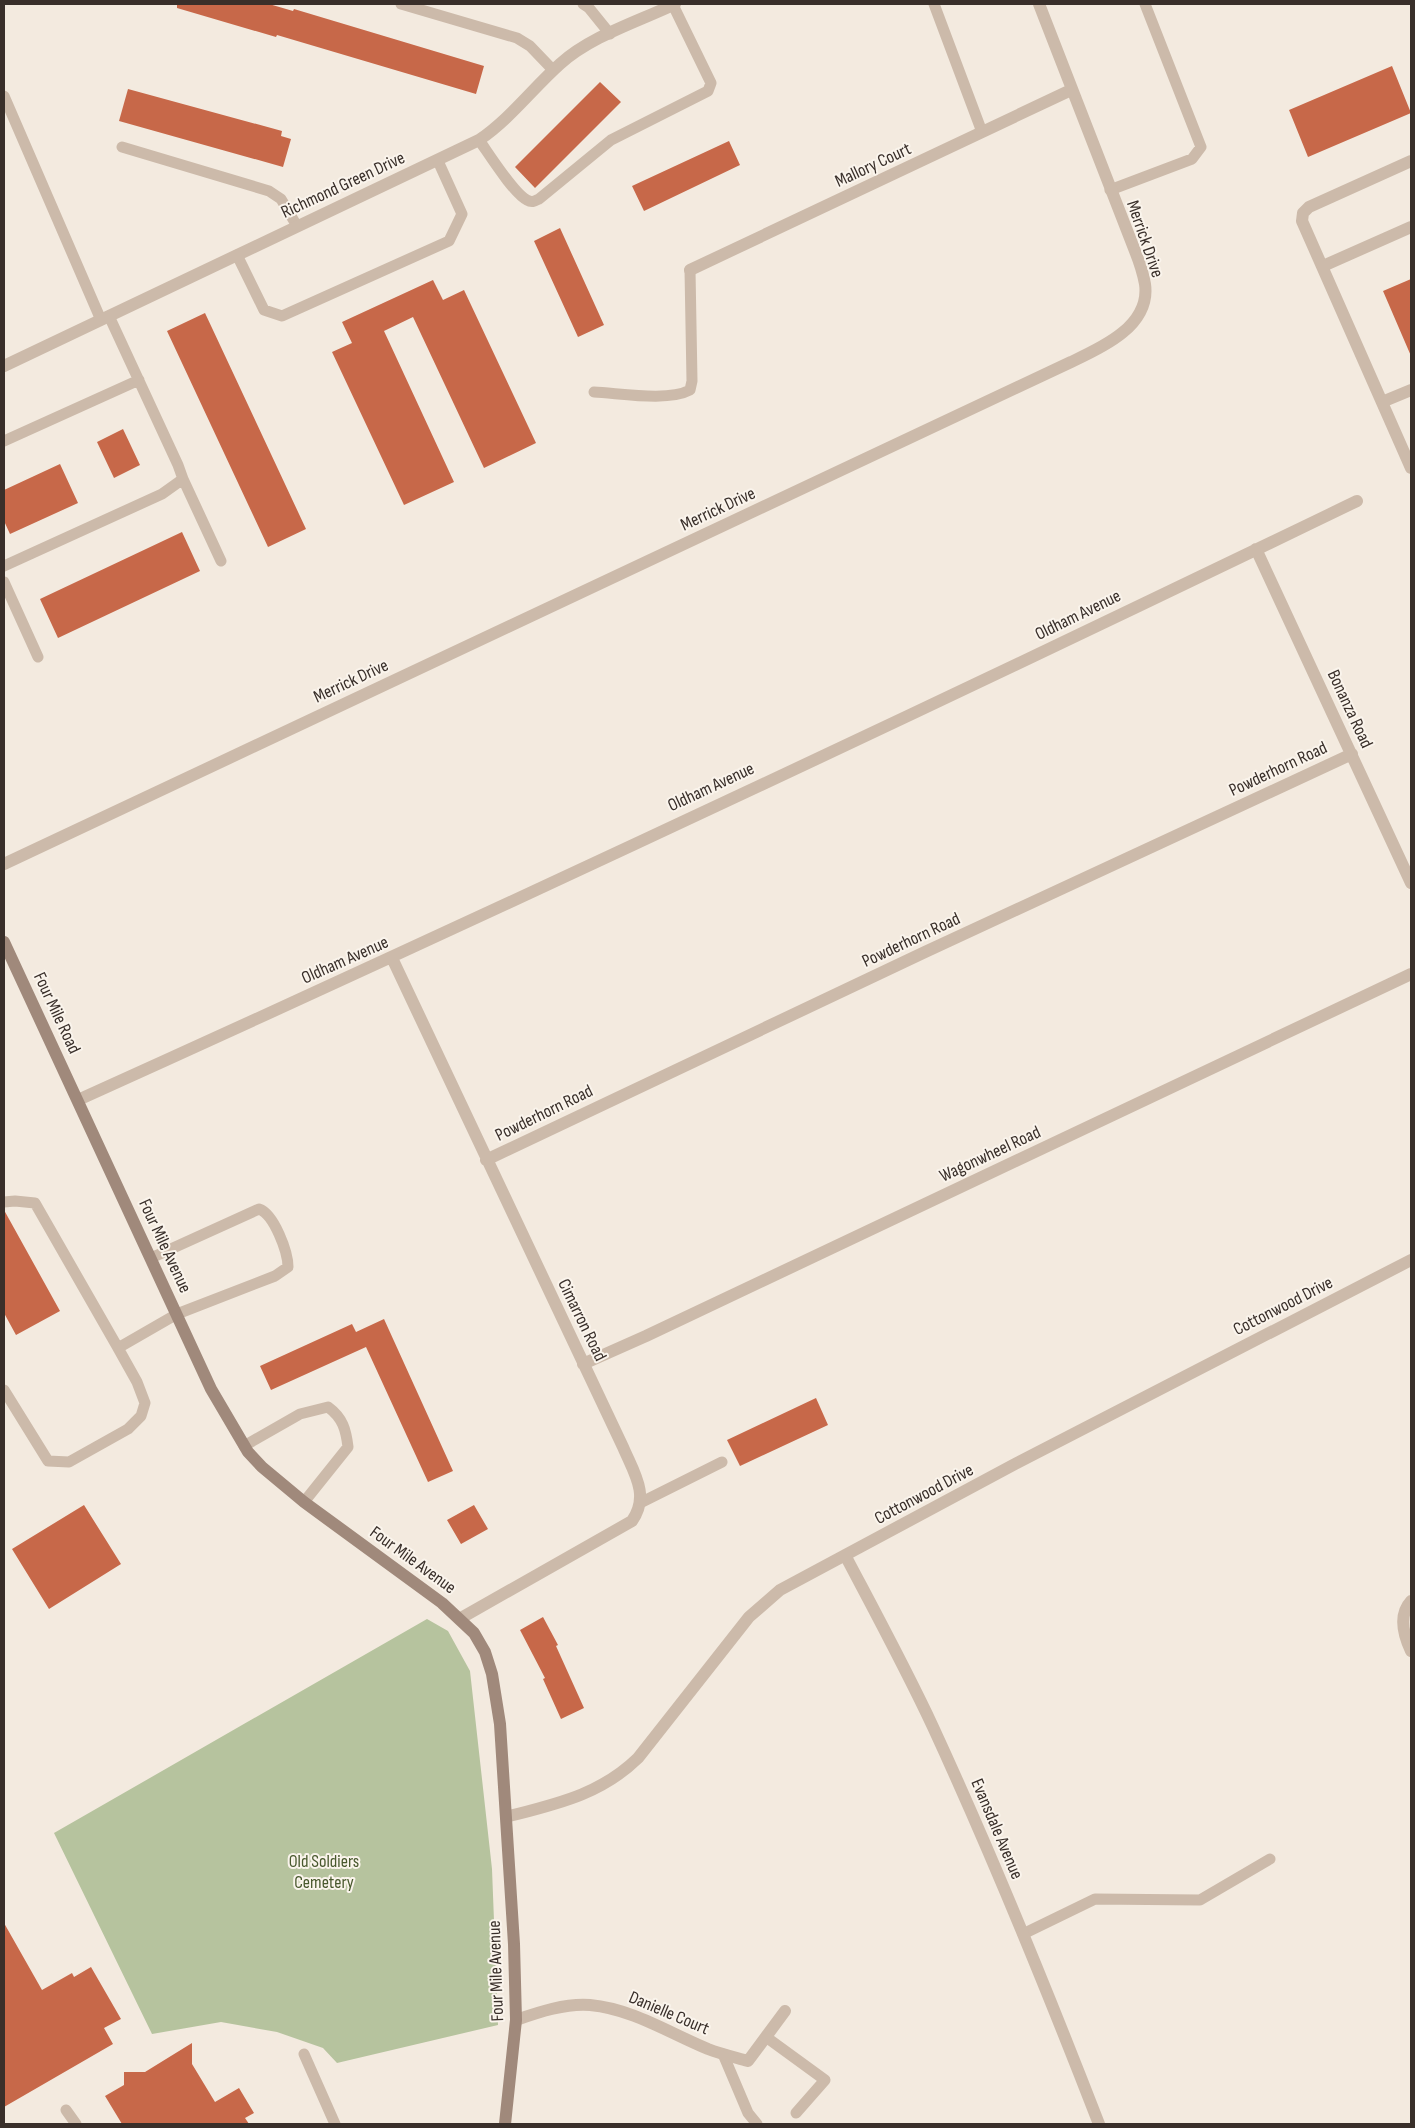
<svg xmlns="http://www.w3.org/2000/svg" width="1415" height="2128" viewBox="0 0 1415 2128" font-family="'Sofia Sans Condensed',sans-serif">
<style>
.green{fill:#b6c39e}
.building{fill:#c76849}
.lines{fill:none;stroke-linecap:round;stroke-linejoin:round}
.lane{stroke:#ccbaaa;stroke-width:11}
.street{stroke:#ccbaaa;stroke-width:12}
.secondary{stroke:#a0897b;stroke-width:12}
.labels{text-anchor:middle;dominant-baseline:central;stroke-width:4;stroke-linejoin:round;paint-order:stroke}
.street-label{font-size:18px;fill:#392f2a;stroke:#faf4ec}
.park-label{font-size:18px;fill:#48582d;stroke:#faf4ec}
</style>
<rect width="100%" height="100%" fill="#f3eadf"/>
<path class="green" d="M427 1619 448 1631 470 1671 492 1869 498 2025 337 2063 323 2048 277 2032 221 2022 152 2034 54 1833Z"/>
<path class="building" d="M177 4H269L293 11 294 9 484 66 476 94 277 35 276 37 177 8Z
M1392 66 1411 113 1308 157 1289 110Z
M600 82 621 102 535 188 515 167Z
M128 89 282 131 281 136 291 139 283 167 119 121Z
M729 141 740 165 644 211 632 186Z
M560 228 604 325 578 337 534 241Z
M1411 279V356L1383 291Z
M433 280 443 300 464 290 536 443 484 468 413 317 384 331 454 482 404 505 332 352 352 343 342 322Z
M205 313 306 529 268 547 167 331Z
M123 429 140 465 114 478 97 442Z
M60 464 78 503 10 534 4 521V490Z
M182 532 200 571 58 638 40 599Z
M4 1210 60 1311 16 1335 4 1313Z
M384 1319 453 1471 428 1482 366 1347 271 1390 260 1366 352 1324 356 1332Z
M816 1398 828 1425 740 1466 727 1440Z
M84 1505 121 1564 49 1609 12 1549Z
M474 1505 488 1529 461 1544 447 1520Z
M543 1617 558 1645 556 1646 584 1708 561 1719 543 1679 545 1678 520 1630Z
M4 1923 42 1990 72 1973 74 1977 91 1967 121 2019 104 2028 113 2044 4 2107Z
M192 2043V2064L215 2102 239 2088 254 2113 245 2118 249 2124H122L105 2096 124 2085V2072H145Z"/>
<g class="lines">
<path class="lane" d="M401 4 517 38 530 46 553 70
M583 4 589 8 610 34
M934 4 982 132
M4 96 101 320
M479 140C489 154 514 194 527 200 532 203 535 201 539 199L611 140 708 91 711 83 673 5
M122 147 269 191 281 199 297 226
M1110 190 1192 159 1201 147 1145 4
M237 255 264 310 282 316 449 241 462 214 438 161
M594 392C619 393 668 402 690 390L692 381 690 270
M4 441 139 380
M183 479 221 561
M4 566 162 494 183 479 178 465 109 316
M4 582 38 657
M4 1202 15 1201 35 1203 118 1348
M4 1390 48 1461 69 1462 128 1429 141 1416 145 1403 137 1382 118 1348 177 1314 275 1276 288 1267C288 1252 274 1214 259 1209L151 1258
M244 1446 300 1414 328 1407C343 1418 346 1430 348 1447L304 1502
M640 1503 722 1462
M1023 1934 1095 1899 1200 1900 1270 1859
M766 2037 825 2080 796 2113
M304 2054 335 2124
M723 2054 748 2113 757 2124
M66 2110 76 2124"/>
<path class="street" d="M1411 161 1309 207 1303 213 1302 221 1411 468
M1323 266 1411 227
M690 270 1071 90
M4 366 479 140C510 119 532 89 560 64 591 36 637 22 675 4
M1382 402 1411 390
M1256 549 1411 883
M4 864 1071 362C1101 348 1151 326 1145 284 1143 273 1139 261 1135 251L1039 4
M392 958 623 1447C634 1473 650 1495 632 1521L461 1618
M78 1100C507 906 933 706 1357 501
M486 1160 925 952 1352 754
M583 1364 646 1336 1411 974
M845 1555C875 1612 906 1669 933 1727 993 1857 1047 1990 1099 2124
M1411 1601C1398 1615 1404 1636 1411 1651
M506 1817C556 1804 600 1795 638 1758L749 1617 780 1590 1015 1464 1411 1260
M516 2020C539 2012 566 2003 590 2005 633 2009 669 2033 708 2049 721 2054 734 2057 748 2061L785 2011"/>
<path class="secondary" d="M4 942 211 1389 248 1452 262 1467 304 1502 442 1603 474 1633 485 1652 492 1674 500 1724 514 1944 516 2020 505 2124"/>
</g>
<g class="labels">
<g class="street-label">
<text transform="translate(873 165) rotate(-25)">Mallory Court</text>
<text transform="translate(343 185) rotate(-25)">Richmond Green Drive</text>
<text transform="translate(1145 239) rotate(71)">Merrick Drive</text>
<text transform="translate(718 509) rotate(-25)">Merrick Drive</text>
<text transform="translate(1078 615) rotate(-26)">Oldham Avenue</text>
<text transform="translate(351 681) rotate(-25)">Merrick Drive</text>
<text transform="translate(1350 709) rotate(65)">Bonanza Road</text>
<text transform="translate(1278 769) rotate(-25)">Powderhorn Road</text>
<text transform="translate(711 787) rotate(-25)">Oldham Avenue</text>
<text transform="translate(911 940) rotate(-25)">Powderhorn Road</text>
<text transform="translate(345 960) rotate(-24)">Oldham Avenue</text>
<text transform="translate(57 1013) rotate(65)">Four Mile Road</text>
<text transform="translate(544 1113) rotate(-26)">Powderhorn Road</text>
<text transform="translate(990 1154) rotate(-25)">Wagonwheel Road</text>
<text transform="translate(165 1246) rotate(65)">Four Mile Avenue</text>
<text transform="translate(1283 1306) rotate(-27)">Cottonwood Drive</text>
<text transform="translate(582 1320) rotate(64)">Cimarron Road</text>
<text transform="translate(924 1494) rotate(-28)">Cottonwood Drive</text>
<text transform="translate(413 1560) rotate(36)">Four Mile Avenue</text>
<text transform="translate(997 1829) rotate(67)">Evansdale Avenue</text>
<text transform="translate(496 1971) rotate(-92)">Four Mile Avenue</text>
<text transform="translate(669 2013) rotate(23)">Danielle Court</text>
</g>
<g class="park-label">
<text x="324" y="1861">Old Soldiers<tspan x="324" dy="21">Cemetery</tspan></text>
</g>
</g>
<rect width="1415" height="2128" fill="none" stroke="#392f2a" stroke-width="10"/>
</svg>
